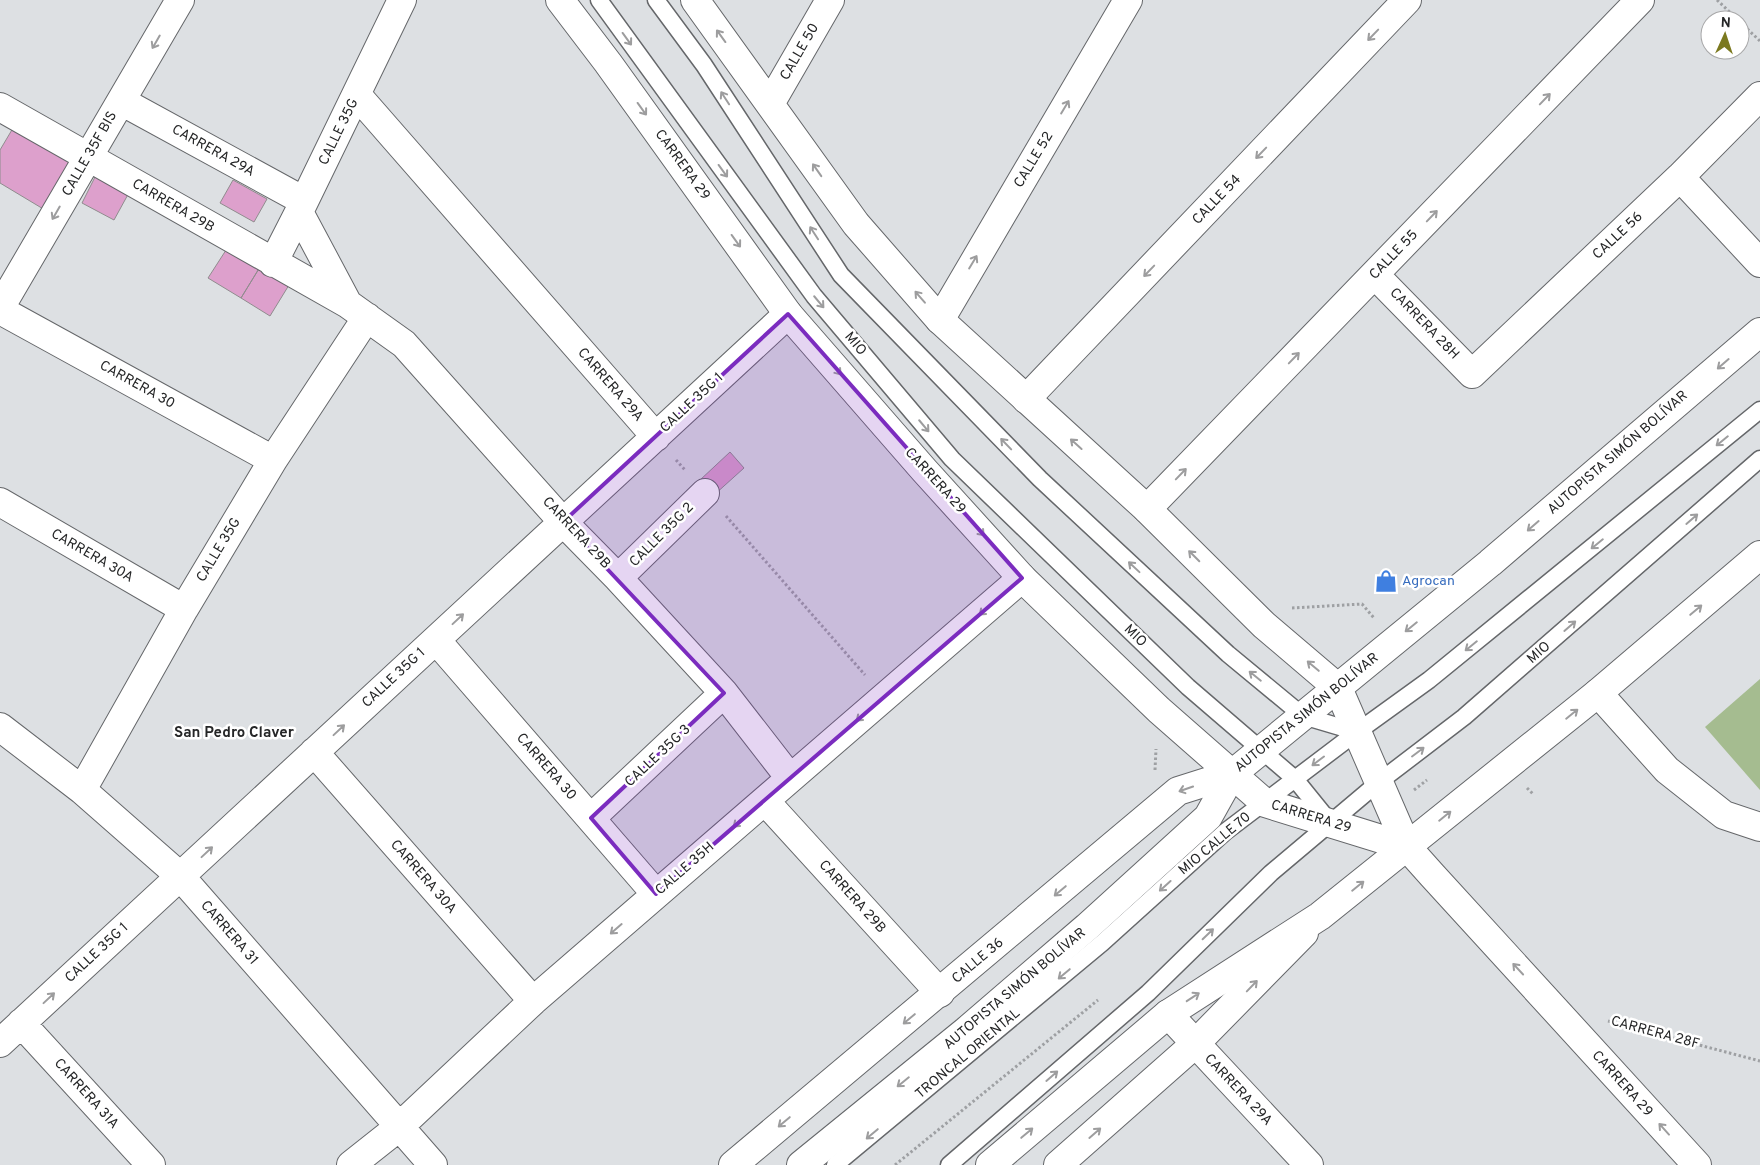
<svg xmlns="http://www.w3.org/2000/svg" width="1760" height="1165" viewBox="0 0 1760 1165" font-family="Overpass,sans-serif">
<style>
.green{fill:#a5bc90}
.building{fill:#dda0cc;stroke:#908c8e}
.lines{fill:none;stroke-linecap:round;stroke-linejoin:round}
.lane-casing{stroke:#65676a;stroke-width:19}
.street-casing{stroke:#65676a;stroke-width:30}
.secondary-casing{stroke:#65676a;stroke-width:30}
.highway-casing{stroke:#65676a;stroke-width:30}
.path{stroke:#9ea0a3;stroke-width:3;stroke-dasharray:2.5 2.5;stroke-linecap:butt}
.lane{stroke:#fff;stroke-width:16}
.street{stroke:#fff;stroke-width:28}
.secondary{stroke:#fff;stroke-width:28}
.highway{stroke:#fff;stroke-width:28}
.oneway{stroke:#9d9d9e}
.marked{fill:#7b2cbf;fill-opacity:0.2;stroke:#7b2cbf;stroke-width:4;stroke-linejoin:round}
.labels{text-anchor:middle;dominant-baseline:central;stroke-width:5;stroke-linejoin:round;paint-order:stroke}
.street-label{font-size:14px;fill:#252627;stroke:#fff}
.shop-label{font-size:14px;fill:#366cbe;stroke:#fff;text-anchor:start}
.neighbourhood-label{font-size:15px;font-weight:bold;fill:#252627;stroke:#fff}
</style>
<rect width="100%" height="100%" fill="#dde0e3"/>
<path class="green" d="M1760 679V790L1705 727Z"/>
<path class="building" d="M16 123 76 158 45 210 0 183V150Z
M98 171 131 189 114 220 82 203Z
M233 180 267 199 254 222 220 203Z
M228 247 260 267 241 298 208 278Z
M260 267 289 285 270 316 241 298Z
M730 452 744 468 714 495 700 480Z"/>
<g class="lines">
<defs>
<path id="lane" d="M599 0 814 296 952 459 1188 687 1295 779 1329 821
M656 0 704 65 841 275 1040 479 1228 654 1303 716 1357 732
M835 1165 1102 943 1225 832 1357 732 1429 680 1760 410
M949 1165 1148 993 1271 873 1379 782 1464 717 1760 459"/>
<path id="street" d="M357 95 656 437
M121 101 304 201
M0 107 348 304 404 344 563 522 618 578 724 693 790 778
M1680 177 1760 263
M299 212 348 304
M273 263 299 212 402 0
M1375 275 1472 374 1680 177 1760 96
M0 308 180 0
M0 310 273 460
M940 320 1128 0
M1026 399 1407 0
M0 502 184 609
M1147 509 1640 0
M618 578 705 493
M436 640 656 894
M1598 693 1667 770 1724 815 1760 827
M0 727 82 790 180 876 433 1165
M314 752 533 1001
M82 790 184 609 273 460 367 317
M765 801 940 993
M591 818 724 693
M1168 1014 1309 1165
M21 1023 151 1165
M0 1043 788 314
M351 1165 399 1127 533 1001 1022 578"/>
<path id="secondary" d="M560 0 608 63 788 314 924 470 1022 578 1159 710 1265 803 1407 847
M695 0 856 224 940 320 1147 509 1264 625 1338 688 1407 847 1432 875 1697 1165
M770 104 830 0
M733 1165 1178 791 1232 774
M1058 1165 1195 1044 1304 933"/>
<path id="highway" d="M801 1165 966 1031 1087 927 1208 817 1232 774 1490 563 1760 332
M990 1165 1168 1014 1320 916 1598 693 1760 555"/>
</defs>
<use href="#lane" class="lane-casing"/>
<use href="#street" class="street-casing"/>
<use href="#secondary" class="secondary-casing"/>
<use href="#highway" class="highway-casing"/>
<path class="path" d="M1717 0 1738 20
M1740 22 1760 41
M676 460 685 470
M726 516 865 675
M1292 608 1362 604 1374 618
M1155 770 1156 749
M1527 788 1534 795
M1414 790 1427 780
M1608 1021 1760 1061
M895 1165 1098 1000"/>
<use href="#lane" class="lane"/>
<use href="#street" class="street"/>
<use href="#secondary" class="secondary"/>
<use href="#highway" class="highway"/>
</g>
<defs><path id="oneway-shaft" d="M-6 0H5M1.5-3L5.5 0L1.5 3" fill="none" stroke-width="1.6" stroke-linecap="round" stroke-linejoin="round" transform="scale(1.25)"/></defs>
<g class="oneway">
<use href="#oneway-shaft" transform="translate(1373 35) rotate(134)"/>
<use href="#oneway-shaft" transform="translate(721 36) rotate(-126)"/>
<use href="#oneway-shaft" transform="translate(627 39) rotate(54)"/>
<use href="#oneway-shaft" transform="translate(156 42) rotate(120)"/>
<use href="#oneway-shaft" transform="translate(725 98) rotate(-123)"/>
<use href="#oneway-shaft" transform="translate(1545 99) rotate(-46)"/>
<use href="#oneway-shaft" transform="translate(1065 107) rotate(-59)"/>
<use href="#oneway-shaft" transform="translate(642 109) rotate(54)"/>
<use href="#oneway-shaft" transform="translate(1261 153) rotate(134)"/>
<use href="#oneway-shaft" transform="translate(817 170) rotate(-125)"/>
<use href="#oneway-shaft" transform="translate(723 171) rotate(54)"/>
<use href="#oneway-shaft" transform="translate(56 213) rotate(120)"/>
<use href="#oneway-shaft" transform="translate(1432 216) rotate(-46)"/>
<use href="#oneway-shaft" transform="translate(814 233) rotate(-123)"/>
<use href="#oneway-shaft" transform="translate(736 241) rotate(54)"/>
<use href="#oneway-shaft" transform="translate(973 262) rotate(-59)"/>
<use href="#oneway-shaft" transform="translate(1149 271) rotate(134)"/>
<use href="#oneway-shaft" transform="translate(920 297) rotate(-131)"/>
<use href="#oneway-shaft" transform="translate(819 302) rotate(50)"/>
<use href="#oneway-shaft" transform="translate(1294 358) rotate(-46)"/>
<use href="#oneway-shaft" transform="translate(1723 364) rotate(139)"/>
<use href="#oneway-shaft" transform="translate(836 369) rotate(49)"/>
<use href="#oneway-shaft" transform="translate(924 426) rotate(50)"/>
<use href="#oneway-shaft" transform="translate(1722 441) rotate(141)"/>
<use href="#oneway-shaft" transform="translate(1006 444) rotate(-134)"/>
<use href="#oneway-shaft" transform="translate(1076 444) rotate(-138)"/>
<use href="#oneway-shaft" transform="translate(1181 474) rotate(-46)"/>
<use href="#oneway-shaft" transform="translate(1692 519) rotate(-41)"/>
<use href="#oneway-shaft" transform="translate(1533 526) rotate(139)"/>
<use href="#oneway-shaft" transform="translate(979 530) rotate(48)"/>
<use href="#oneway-shaft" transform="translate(1597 544) rotate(141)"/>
<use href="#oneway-shaft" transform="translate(1194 556) rotate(-135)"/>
<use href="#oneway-shaft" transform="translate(1134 567) rotate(-137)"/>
<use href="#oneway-shaft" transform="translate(985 610) rotate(139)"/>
<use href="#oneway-shaft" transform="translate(1696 610) rotate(-40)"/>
<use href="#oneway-shaft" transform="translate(458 619) rotate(-43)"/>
<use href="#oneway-shaft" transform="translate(1570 626) rotate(-41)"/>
<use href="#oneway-shaft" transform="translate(1411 627) rotate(141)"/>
<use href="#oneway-shaft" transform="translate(1471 646) rotate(141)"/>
<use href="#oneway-shaft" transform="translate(1313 666) rotate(-140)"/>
<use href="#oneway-shaft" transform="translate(1255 676) rotate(-141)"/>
<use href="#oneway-shaft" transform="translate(1572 714) rotate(-39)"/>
<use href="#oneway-shaft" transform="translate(862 716) rotate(139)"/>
<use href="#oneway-shaft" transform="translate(339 730) rotate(-43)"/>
<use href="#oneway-shaft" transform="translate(1418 752) rotate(-37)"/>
<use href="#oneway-shaft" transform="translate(1318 761) rotate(143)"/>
<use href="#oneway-shaft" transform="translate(1186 789) rotate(161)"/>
<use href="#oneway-shaft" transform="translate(1445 816) rotate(-39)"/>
<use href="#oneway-shaft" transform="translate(739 822) rotate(139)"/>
<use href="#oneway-shaft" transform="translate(207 852) rotate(-43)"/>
<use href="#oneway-shaft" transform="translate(1165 886) rotate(138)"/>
<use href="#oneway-shaft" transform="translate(1358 886) rotate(-39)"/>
<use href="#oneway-shaft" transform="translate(1060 891) rotate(140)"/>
<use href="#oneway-shaft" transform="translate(616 929) rotate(139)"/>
<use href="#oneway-shaft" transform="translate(1208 934) rotate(-44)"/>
<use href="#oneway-shaft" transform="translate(1518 969) rotate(-133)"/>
<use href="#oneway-shaft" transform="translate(1064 974) rotate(140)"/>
<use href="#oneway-shaft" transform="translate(1252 986) rotate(-46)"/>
<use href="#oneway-shaft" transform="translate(1193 997) rotate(-33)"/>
<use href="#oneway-shaft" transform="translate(49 998) rotate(-43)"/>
<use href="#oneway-shaft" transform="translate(909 1019) rotate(140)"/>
<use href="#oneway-shaft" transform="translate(1052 1076) rotate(-41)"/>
<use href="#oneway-shaft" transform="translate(903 1082) rotate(141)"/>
<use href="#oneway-shaft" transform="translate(784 1122) rotate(140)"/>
<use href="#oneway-shaft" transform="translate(1664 1129) rotate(-132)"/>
<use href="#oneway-shaft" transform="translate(1027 1133) rotate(-40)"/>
<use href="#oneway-shaft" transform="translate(1095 1133) rotate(-41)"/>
<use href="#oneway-shaft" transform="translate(872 1134) rotate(140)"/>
</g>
<path class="marked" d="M788 314 1022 578 656 894 591 818 724 693 563 522Z"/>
<defs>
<symbol id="shop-bare" viewBox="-9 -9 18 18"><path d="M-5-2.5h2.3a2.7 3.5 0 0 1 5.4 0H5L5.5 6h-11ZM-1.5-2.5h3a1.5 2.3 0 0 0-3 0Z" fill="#3f7fe0" stroke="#fff" stroke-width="2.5" paint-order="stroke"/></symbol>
</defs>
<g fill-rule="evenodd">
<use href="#shop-bare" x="1370" y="565" width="32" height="32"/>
</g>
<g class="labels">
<g class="street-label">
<text transform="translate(800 52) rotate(-60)">CALLE 50</text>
<text transform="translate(339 132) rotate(-64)">CALLE 35G</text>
<text transform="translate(213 151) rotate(29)">CARRERA 29A</text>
<text transform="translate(90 154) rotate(-60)">CALLE 35F BIS</text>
<text transform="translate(1034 160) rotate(-59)">CALLE 52</text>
<text transform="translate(682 165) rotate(54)">CARRERA 29</text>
<text transform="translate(1217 200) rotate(-46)">CALLE 54</text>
<text transform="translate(173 206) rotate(30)">CARRERA 29B</text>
<text transform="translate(1618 236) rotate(-43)">CALLE 56</text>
<text transform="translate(1394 255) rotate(-46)">CALLE 55</text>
<text transform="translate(1424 324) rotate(46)">CARRERA 28H</text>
<text transform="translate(855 344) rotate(50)">MIO</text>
<text transform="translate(137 385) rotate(29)">CARRERA 30</text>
<text transform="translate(610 385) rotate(49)">CARRERA 29A</text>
<text transform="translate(692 403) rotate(-43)">CALLE 35G 1</text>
<text transform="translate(1618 453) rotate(-41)">AUTOPISTA SIMÓN BOLÍVAR</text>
<text transform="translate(935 481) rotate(48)">CARRERA 29</text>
<text transform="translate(576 533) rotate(47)">CARRERA 29B</text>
<text transform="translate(662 535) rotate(-45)">CALLE 35G 2</text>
<text transform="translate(219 550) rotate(-59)">CALLE 35G</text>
<text transform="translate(92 556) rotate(30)">CARRERA 30A</text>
<text transform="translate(1135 636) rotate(44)">MIO</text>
<text transform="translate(1539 653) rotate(-41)">MIO</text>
<text transform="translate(394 678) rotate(-43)">CALLE 35G 1</text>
<text transform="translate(1307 713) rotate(-39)">AUTOPISTA SIMÓN BOLÍVAR</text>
<text transform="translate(658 756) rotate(-43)">CALLE 35G 3</text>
<text transform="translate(546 767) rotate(49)">CARRERA 30</text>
<text transform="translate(1311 817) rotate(17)">CARRERA 29</text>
<text transform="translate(1215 844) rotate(-40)">MIO CALLE 70</text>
<text transform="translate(685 869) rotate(-41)">CALLE 35H</text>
<text transform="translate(423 877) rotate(49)">CARRERA 30A</text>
<text transform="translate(852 897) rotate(48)">CARRERA 29B</text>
<text transform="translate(229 933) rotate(49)">CARRERA 31</text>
<text transform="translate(97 953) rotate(-43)">CALLE 35G 1</text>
<text transform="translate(978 961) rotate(-40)">CALLE 36</text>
<text transform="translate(1015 989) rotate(-40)">AUTOPISTA SIMÓN BOLÍVAR</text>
<text transform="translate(1655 1033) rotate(15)">CARRERA 28F</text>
<text transform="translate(968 1054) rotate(-40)">TRONCAL ORIENTAL</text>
<text transform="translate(1622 1084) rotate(48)">CARRERA 29</text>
<text transform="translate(1238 1090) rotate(47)">CARRERA 29A</text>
<text transform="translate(86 1094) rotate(48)">CARRERA 31A</text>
</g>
<g class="shop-label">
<text x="1402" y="581">Agrocan</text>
</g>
<g class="neighbourhood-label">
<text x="234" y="733">San Pedro Claver</text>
</g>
</g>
<g transform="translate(1725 35) rotate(3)"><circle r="24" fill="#ffffff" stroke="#a8a8a9"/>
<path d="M0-4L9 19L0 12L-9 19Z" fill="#7b791f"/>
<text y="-8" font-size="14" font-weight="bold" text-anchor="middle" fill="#252627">N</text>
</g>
</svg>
